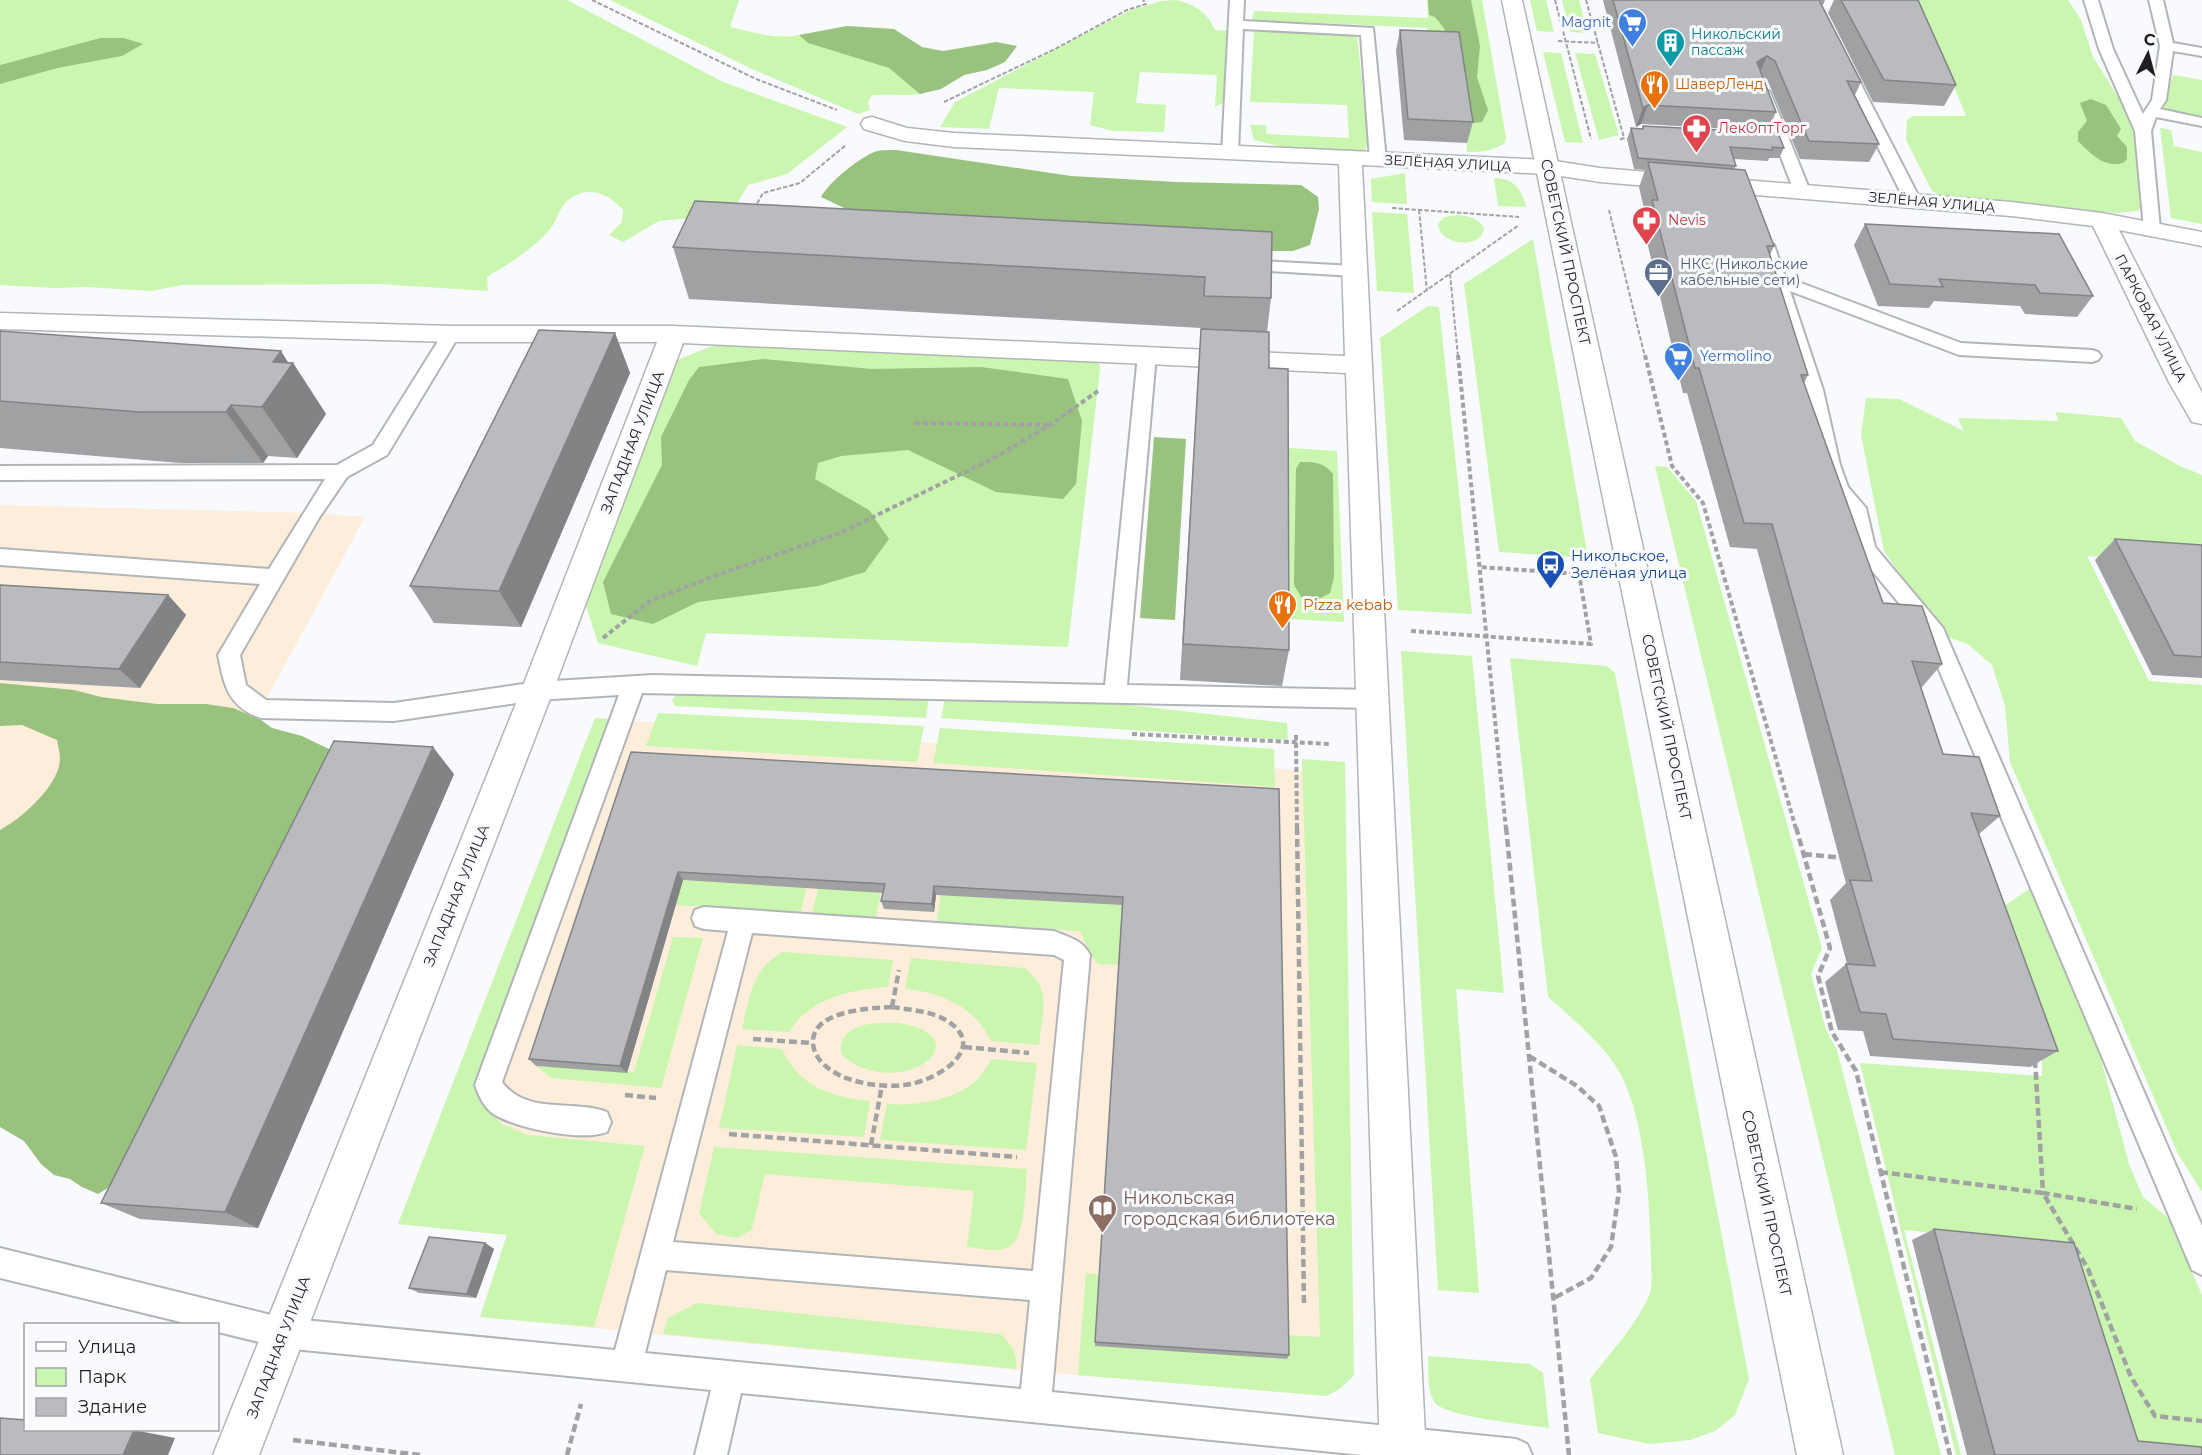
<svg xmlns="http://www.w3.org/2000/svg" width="2202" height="1455" viewBox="0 0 2202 1455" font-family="Montserrat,sans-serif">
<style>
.education{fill:#fdeedb}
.green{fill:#caf6af}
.forest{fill:#98c27d}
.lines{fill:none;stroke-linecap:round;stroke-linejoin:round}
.lane-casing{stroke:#b2b5b7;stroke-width:4}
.street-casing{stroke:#b2b5b7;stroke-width:3}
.secondary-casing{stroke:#b2b5b7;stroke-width:3}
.path-far2{stroke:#a1a2a4;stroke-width:2;stroke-dasharray:4.5 2;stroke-linecap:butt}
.path-far1{stroke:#a1a2a4;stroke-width:4;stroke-dasharray:5 3;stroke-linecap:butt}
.path{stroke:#a1a2a4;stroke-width:4.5;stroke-dasharray:8 4;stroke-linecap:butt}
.lane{fill:#fff;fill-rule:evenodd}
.street{fill:#fff;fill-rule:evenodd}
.secondary{fill:#fff;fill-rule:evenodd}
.wall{fill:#9fa1a3}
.shaded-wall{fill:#828385}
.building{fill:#b9bbbe;stroke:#828385;stroke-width:1.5}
.labels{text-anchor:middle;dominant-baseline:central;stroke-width:6;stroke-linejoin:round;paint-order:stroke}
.far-shop-label{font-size:14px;fill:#366cbe;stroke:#f8fafd;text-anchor:end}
.far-culture-label{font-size:14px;fill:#0d838f;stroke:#f8fafd;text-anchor:start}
.far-food-label{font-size:14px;fill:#c56008;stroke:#f8fafd;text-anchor:start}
.far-health-label{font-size:14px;fill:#be3a42;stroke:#f8fafd;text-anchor:start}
.far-street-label{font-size:14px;fill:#1e1f20;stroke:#f8fafd}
.far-service-label{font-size:14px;fill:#4e5e75;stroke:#f8fafd;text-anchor:start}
.street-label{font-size:15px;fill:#1e1f20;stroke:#f8fafd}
.transit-label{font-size:15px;fill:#164399;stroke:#f8fafd;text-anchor:start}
.food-label{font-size:15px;fill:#c56008;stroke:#f8fafd;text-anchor:start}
.near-education-label{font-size:18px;fill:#785e54;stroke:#f8fafd;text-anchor:start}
</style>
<rect width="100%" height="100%" fill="#f8fafd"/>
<path class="education" d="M0 505 312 513 365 517 261 709 74 1036 0 1030Z
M595 718 1320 772 1327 1396 1038 1372 480 1317 507 1235 398 1224Z"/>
<path class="green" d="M0 0H567L723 82 847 127 787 174 748 185 731 214 659 221 623 242 609 235 622 222 623 210C609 193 586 184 567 201 559 208 557 221 550 229 533 249 509 264 487 277L488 291 378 284 183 285 151 291 87 287 55 288 0 285V84L58 68 122 56 100 38 0 65Z
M610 0H739L730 27C753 32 776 40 799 35L825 48 889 68 920 94C904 96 889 94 872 95L868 102 870 110 858 114 752 69Z
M1176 0C1194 4 1207 12 1215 30L1229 31 1225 102 1215 107 1217 75 1140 72 1136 103 1166 105 1164 132 1113 131 1090 125 1094 92 999 88 989 129 940 127 955 102 1129 11 1161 1Z
M1427 0H1482L1506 137 1505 143C1492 151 1482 152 1467 152L1459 50 1431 49 1427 28 1252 20 1254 11 1428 18Z
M1530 0H1546L1554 32 1537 31Z
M1562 0H1579L1588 33 1570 32Z
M1906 0H2068L2081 20 2093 57 2149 146 2143 206 2137 211 2117 213 1939 195 1932 191 1906 140 1907 120 1913 116H1966L1941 55Z
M1254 30 1357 35 1368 141 1365 151 1291 149 1254 140 1250 125H1266V134L1349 138 1347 105 1250 102Z
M1543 52 1561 53 1583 143 1565 142Z
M1575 53 1595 54 1619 135 1599 140Z
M2173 75 2202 80V118L2162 111Z
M2160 128 2171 130 2174 146 2202 152V224L2171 218Z
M1405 173 1407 204 1372 202 1371 179Z
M1494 178C1514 178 1522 189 1526 207L1498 206Z
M1372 212 1407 214 1414 293 1377 291Z
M1457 215C1468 216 1479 218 1484 228 1482 251 1439 245 1438 224L1444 217Z
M1533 239 1588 558 1499 552 1464 284Z
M1428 306 1439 307 1472 614 1398 610 1380 338Z
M717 344 1098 360 1100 369 1068 647 706 633 697 666 598 643 585 603 675 361Z
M1866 398 1899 399 1964 431 1958 418 2059 421 2055 412 2121 418 2135 441 2180 466 2202 475V562L2087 556 2149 681 2202 685V1192L2178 1154 2010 762 2005 706 1992 665 1968 644 1942 635 1884 551 1861 435Z
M1289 448 1337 451 1344 622 1290 619Z
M1655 466 1667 467 1696 501 1822 948 1811 974 1826 1030 1837 1050 1941 1455H1895Z
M1401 651 1472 656 1504 993 1456 989 1479 1293 1438 1290Z
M1510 658 1607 666 1615 673 1749 1379 1735 1415 1715 1431 1690 1440 1649 1444 1598 1433 1590 1379C1611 1352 1637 1325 1650 1293 1653 1284 1651 1270 1651 1261 1650 1207 1646 1121 1620 1073 1605 1046 1572 1018 1548 997Z
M678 693 929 698 926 718 675 706 672 700Z
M945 698 1120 704 1287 723 1288 740 941 718Z
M658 713 924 726 917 762 646 746Z
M595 718 609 719 481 1081V1102L502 1124 528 1135 645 1146 594 1327 480 1317 507 1235 398 1224Z
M940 728 1274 749 1275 787 933 763Z
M1302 759 1345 762 1354 1375 1341 1388 1327 1396 1078 1375 1086 1273 1099 1275 1286 1335 1320 1337Z
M682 880 806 888 801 912 675 905Z
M2032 887 2096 1041 2129 1164 2143 1197 2168 1218 2202 1295V1448L2112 1438 2051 1244 1904 1230 1961 1455H1956L1860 1063 2042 1076V1057L1991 915Z
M818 888 881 893 876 917 812 914Z
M941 895 1123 905 1119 965 1098 964C1089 956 1087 942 1079 931L937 921Z
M673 937 703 938 661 1088 551 1078 536 1066 634 1072Z
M783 952 893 960 888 987C852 989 808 999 789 1032L742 1029C749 998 752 968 783 952Z
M911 958 1024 968C1053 987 1042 1015 1039 1045L991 1041C975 1007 941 992 905 989Z
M899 1023C988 1038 896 1105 841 1054 838 1022 876 1022 899 1023Z
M737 1045 782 1049C799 1087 831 1097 870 1101L864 1137 719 1128Z
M992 1059 1037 1063 1026 1150 880 1140 887 1104C917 1106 955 1101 978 1079 983 1074 987 1065 992 1059Z
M714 1147 1027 1169C1025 1189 1026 1235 1010 1246 999 1254 980 1248 967 1247L974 1191 765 1174 752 1229 738 1238 716 1234 699 1213Z
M697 1303 1000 1334C1011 1343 1018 1354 1016 1369L663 1334 668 1318Z
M1428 1356 1530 1364 1543 1373 1549 1428C1529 1425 1446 1417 1435 1403 1426 1390 1429 1371 1428 1356Z"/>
<path class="forest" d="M1428 0H1471L1480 46 1477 77 1488 110 1482 122 1474 123 1470 120 1444 28 1435 17 1429 15Z
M847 26 894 29 922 47 943 51 996 42 1017 46 1005 62 987 70 964 75 941 89 920 94 889 68 808 43 799 35Z
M100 38H124L143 44 122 56 58 68 0 84V65Z
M2091 99 2106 105 2121 129 2117 136 2127 147V159L2123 163C2104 168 2091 154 2078 141V132L2087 121 2080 103Z
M896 150 1071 176 1176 182 1301 185 1318 197 1319 209 1310 245 1293 251H1273L865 218 821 197C828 183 861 156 877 151 882 150 890 150 896 150Z
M763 359 872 369 981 367 1068 379 1082 421 1076 484 1063 499 996 492 908 450 841 456 818 463 815 479 869 510 889 539 865 572 818 586 698 602 653 624 611 614 603 582 662 465 661 437 689 380 699 367Z
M1154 437 1186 439 1175 620 1140 618Z
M1300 462C1314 462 1324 462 1333 474L1334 577 1330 593 1313 602 1303 600 1294 585 1296 469Z
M0 683 74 690 101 697 157 704H206L233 708 261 720 272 728 302 736 333 751 131 1174 98 1194 82 1187 70 1179 54 1175 41 1164 24 1141 0 1127V830C22 818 59 786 60 759 60 753 58 746 57 740L22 725 0 726Z"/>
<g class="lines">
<defs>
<path id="lane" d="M1230 0H1244L1243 21 1373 28 1386 160 1383 163 1378 165 1370 160 1361 35 1243 29 1238 153 1230 158 1225 156 1222 153Z
M2084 0H2098L2113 49 2143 114 2152 100 2160 46 2149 0H2163L2173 43 2202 48V56L2173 51 2166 100 2160 109 2202 118V126L2156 117 2151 131 2160 229 2158 232H2146L2144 229 2135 131 2099 49Z
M1844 61 1851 65 1921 201 1919 204 1913 206 1905 201 1837 65Z
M1763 88 1770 92 1810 191 1808 194H1796L1794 191 1756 92Z
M1766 240 1774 245 1785 277 1961 343 2092 350 2098 352 2101 356 2098 360 2092 362 1959 355 1790 291 1823 390 1840 465 1848 487 1866 508 1875 547 1943 628 2202 1226V1275L2192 1270 1923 632 1858 554 1847 511 1829 490 1820 465 1805 390 1758 245Z
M1243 260 1354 266 1360 267 1362 271 1360 275 1354 276 1237 269 1235 265 1237 261Z
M451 328 457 330 460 334 387 455 347 477 319 518 240 655 246 685 266 700 394 703 537 682 653 675 1105 685 1138 355 1141 351H1153L1156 355 1127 685 1372 690 1380 693 1383 699 1380 705 1372 708 642 693 502 1082C527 1116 573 1099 607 1112L611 1122 607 1132C582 1142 514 1128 492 1113 484 1107 478 1094 475 1085L619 695 537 700 394 721 261 718C228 707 224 685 218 655L260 584 0 565V549L269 569 325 479 0 480V466L337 465 373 445 445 330Z
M704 907 1054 931C1068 937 1083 940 1090 955L1052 1392 1516 1439 1527 1444 1532 1455H1362L741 1393 727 1455H695L711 1390 283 1348 218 1332V1324H189L0 1278V1248L283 1318 615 1350 728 931 704 929 695 926 692 918 695 910ZM752 933 1054 955 1064 960 1033 1271 673 1242ZM666 1270 1030 1300 1021 1389 645 1353Z"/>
<path id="street" d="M872 117 907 128 954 133 1548 160 1600 168 2011 202 2102 213 2202 232V246L2119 230 2202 393V424L2192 422 2169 382 2093 226 2011 216 1600 182 1548 174 1362 165 1426 1455H1380L1346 373 683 343 553 691 259 1455H213L521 691 657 342H451L0 329V313L451 326H673L1345 356 1339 164 954 147 905 141 864 129 861 124 864 119Z"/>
<path id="secondary" d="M1502 0H1522L1843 1455H1797Z"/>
</defs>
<use href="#lane" class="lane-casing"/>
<use href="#street" class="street-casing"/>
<use href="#secondary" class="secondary-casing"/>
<path class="path-far2" d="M592 0 756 79 837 110
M1555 0 1591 139
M1586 0 1624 138 1619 140
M1558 41 1598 43
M944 102 1055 49 1127 10 1146 4 1143 0
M1392 208 1519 217
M754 209 763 193 800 183 846 145
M1419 210 1427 291
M1609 210 1645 357
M1450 274 1458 357
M1397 311 1519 225"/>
<path class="path-far1" d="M1458 355 1506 829
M1645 355 1672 466 1703 503 1796 829
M915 423 1049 425
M1411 631 1591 644 1579 574 1480 567
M603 638 650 601 717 575 840 533 994 458 1050 425 1098 391
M1132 734 1331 744
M1296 735 1297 829"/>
<path class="path" d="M1297 827 1304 1304
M1506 827 1569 1455
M1796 827 1830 948 1818 976 1832 1032 1856 1071 1950 1455
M1804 854 1844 858
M892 1007C911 1010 933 1011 949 1022 988 1049 937 1079 911 1084 889 1088 864 1085 843 1077 831 1071 818 1063 814 1049 804 1011 869 1008 892 1007Z
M892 1007 899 970
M753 1039 812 1043
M964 1047 1029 1053
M1529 1056 1577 1086 1599 1106 1616 1157 1619 1191 1611 1247 1591 1278 1554 1298
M2035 1060 2043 1193 2137 1209
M625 1095 656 1098
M729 1134 1017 1157
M871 1145 882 1085
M1880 1172 2043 1193 2088 1269 2131 1377 2155 1416 2202 1421
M293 1440 420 1455
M567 1455 581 1404"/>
<use href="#lane" class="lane"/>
<use href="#street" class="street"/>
<use href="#secondary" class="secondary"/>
</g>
<path class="wall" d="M1603 0H1825L1823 5 1821 4 1861 82 1855 95 1879 144 1869 162 1800 159 1767 79 1762 76 1776 112 1768 131 1641 124 1636 127Z
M1834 0H1918L1956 85 1944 106 1873 102 1828 13Z
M1400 30 1473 122 1467 143 1404 140 1396 50Z
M1643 126 1784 148 1779 158H1769L1768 161 1734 159 1736 166 1734 169 1774 246 1770 255 1808 375 1804 383 1883 603 1942 664 1922 687H1921L1943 754 2000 816 1979 834 2058 1051 2030 1067 1870 1056 1863 1031 1838 1030 1825 982 1846 964H1847L1830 900 1846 883 1757 549 1730 547 1687 393H1683L1643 225 1646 217 1639 187 1645 170 1634 169 1627 139 1631 128 1642 129Z
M1865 224 2093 296 2077 317 2025 314 2020 306 1934 301 1929 308 1878 306 1854 245Z
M1272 232 1271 298 1267 332 1289 650 1282 686 1180 680 1201 328 689 299 673 247Z
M0 331 293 363 326 414 297 458 268 456 263 463H180L0 448Z
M615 333 630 373 521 627 434 623 410 586Z
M2115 539 2202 545V678L2152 675 2095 560Z
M0 585 168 595 186 615 140 688 0 680Z
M631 752 1279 789 1289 1355 1287 1359 1095 1346 1122 905 936 895 934 912 884 909 881 901 883 893 683 880 627 1073 536 1066 529 1059Z
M454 774 258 1228 140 1219 101 1203Z
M1934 1229 2138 1441 2202 1455H1967L1912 1240Z
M485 1243 494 1249 476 1298 419 1293 409 1288Z"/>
<path class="shaded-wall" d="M1767 56 1759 74 1757 62Z
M1648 105 1641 124 1636 127 1643 108Z
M615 333 630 373 521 627 499 591Z
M281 351 291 367 293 363 326 414 297 458 262 407 273 362Z
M231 405 268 456 263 463 226 412Z
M168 595 186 615 140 688 119 669Z
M433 747 454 774 258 1228 225 1212Z
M678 872 683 880 627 1073 620 1066Z
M934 886 936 895 934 912 932 904Z
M485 1243 494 1249 476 1298 467 1294Z
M134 1430 175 1438 168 1455H123Z"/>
<path class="building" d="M1613 0H1819L1861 82 1847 81 1879 144 1809 141 1775 61 1767 56 1757 62 1776 112 1648 105 1643 108Z
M1841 0H1918L1956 85 1884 80Z
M1400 30 1459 32 1473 122 1408 119Z
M1643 126 1778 133 1784 148 1772 147 1773 150 1730 147 1736 166 1638 158 1631 128 1643 129Z
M1648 162 1745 170 1774 246H1767L1808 375H1801L1883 603 1922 606 1942 664 1912 661 1943 754 1979 757 2000 816 1971 813 2058 1051 1893 1039 1886 1014 1860 1012 1846 964 1875 966 1850 880 1872 881 1772 524 1744 523 1699 368H1695L1652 200H1658Z
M695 201 1272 232 1271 298 1204 296 1205 277 673 247Z
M1865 224 2059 234 2093 296 2040 293 2035 285 1939 279 1943 287 1890 284Z
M1201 329 1269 332V368L1288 369 1289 650 1183 644Z
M539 330 615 333 499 591 410 586Z
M0 331 281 351 273 362 293 363 262 407 231 405 226 412H139L0 401Z
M2115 539 2202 545V657L2174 655Z
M0 585 168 595 119 669 0 662Z
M334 741 433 747 225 1212 101 1203Z
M631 752 1279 789 1289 1355 1095 1342 1123 897 934 886 932 904 881 901 885 884 678 872 620 1066 529 1059Z
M1934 1229 2074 1243 2138 1441 2202 1447V1455H1995Z
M429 1237 485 1243 467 1294 409 1288Z
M0 1418 26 1420V1430H134L123 1455H0Z"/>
<defs>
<symbol id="supermarket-pin" viewBox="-11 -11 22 30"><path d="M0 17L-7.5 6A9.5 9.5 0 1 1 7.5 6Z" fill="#3f7fe0" stroke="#f8fafd"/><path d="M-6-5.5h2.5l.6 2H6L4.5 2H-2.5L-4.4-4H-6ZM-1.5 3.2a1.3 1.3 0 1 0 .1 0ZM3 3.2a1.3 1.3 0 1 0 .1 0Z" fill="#fff"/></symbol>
<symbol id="building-pin" viewBox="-11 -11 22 30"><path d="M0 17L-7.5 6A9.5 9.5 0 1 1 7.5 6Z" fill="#0f9aa8" stroke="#f8fafd"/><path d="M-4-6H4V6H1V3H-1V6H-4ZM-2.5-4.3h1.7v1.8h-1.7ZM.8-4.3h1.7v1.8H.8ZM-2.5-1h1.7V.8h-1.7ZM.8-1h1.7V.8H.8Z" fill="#fff"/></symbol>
<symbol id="restaurant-pin" viewBox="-11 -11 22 30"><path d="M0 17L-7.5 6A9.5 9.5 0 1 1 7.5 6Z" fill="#e8710a" stroke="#f8fafd"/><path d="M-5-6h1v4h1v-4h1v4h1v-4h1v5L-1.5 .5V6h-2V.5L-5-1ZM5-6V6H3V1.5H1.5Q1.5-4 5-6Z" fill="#fff"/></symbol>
<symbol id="pharmacy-pin" viewBox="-11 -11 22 30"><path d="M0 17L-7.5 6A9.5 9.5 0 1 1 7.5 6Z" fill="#e0444e" stroke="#f8fafd"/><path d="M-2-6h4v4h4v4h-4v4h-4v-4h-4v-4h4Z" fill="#fff"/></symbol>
<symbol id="office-pin" viewBox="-11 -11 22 30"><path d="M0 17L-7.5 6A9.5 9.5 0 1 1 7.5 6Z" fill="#5c6f8a" stroke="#f8fafd"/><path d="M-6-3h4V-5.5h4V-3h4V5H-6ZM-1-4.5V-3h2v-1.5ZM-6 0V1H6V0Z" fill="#fff"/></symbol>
<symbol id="bus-pin" viewBox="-11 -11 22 30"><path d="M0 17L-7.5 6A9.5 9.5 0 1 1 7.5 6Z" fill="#1a4fb4" stroke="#f8fafd"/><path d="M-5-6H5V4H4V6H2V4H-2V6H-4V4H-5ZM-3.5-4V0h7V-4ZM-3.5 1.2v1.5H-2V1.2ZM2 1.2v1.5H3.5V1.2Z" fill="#fff"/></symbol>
<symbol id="library-pin" viewBox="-11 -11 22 30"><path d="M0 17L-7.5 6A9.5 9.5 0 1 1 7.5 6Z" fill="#8d6e63" stroke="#f8fafd"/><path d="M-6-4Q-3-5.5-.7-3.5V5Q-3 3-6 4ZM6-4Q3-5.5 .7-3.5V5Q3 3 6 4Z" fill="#fff"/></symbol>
</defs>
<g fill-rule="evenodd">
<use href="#supermarket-pin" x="1616" y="6" width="33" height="45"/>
<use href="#building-pin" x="1654" y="26" width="33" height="45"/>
<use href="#restaurant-pin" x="1638" y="68" width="33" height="45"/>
<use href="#pharmacy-pin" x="1680" y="112" width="33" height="45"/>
<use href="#pharmacy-pin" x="1630" y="204" width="33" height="45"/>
<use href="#office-pin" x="1642" y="256" width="33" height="45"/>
<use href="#supermarket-pin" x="1662" y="340" width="33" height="45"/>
<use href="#bus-pin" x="1534" y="548" width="33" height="45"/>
<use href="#restaurant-pin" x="1266" y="588" width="33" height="45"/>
<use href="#library-pin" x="1086" y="1192" width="33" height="45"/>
</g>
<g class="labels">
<g class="far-shop-label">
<text x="1611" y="22">Magnit</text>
<text x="1700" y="356" text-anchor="start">Yermolino</text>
</g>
<g class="far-culture-label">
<text x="1691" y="34">Никольский<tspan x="1691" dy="16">пассаж</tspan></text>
</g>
<g class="far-food-label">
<text x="1675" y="84">ШаверЛенд</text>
</g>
<g class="far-health-label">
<text x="1718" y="128">ЛекОптТорг</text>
<text x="1668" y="220">Nevis</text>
</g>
<g class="far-street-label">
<text transform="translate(1448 163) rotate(3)">ЗЕЛЁНАЯ УЛИЦА</text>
<text transform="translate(1932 202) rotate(5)">ЗЕЛЁНАЯ УЛИЦА</text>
<text transform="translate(2151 318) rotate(63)">ПАРКОВАЯ УЛИЦА</text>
</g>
<g class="far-service-label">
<text x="1680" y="264">НКС (Никольские<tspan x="1680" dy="16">кабельные сети)</tspan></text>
</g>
<g class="street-label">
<text transform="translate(1566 252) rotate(78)">СОВЕТСКИЙ ПРОСПЕКТ</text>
<text transform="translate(632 442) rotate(-69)">ЗАПАДНАЯ УЛИЦА</text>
<text transform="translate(1667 727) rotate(78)">СОВЕТСКИЙ ПРОСПЕКТ</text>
<text transform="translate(456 895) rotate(-68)">ЗАПАДНАЯ УЛИЦА</text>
<text transform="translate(1767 1203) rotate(78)">СОВЕТСКИЙ ПРОСПЕКТ</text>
<text transform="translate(278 1347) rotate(-69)">ЗАПАДНАЯ УЛИЦА</text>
</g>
<g class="transit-label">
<text x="1571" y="555">Никольское,<tspan x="1571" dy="17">Зелёная улица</tspan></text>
</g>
<g class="food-label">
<text x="1303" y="604">Pizza kebab</text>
</g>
<g class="near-education-label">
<text x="1123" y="1198">Никольская<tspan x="1123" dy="21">городская библиотека</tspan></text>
</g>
</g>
<rect x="24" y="1323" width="195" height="108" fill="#f8fafd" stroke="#a1a2a5" stroke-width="1.5"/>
<rect x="36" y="1342" width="30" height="9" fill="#ffffff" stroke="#a1a2a5" stroke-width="1.5"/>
<text x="78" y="1353" font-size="18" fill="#1e1f20">Улица</text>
<rect x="36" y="1368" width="30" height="18" fill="#caf6af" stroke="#a1a2a5" stroke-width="1.5"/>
<text x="78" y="1383" font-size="18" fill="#1e1f20">Парк</text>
<rect x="36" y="1398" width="30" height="18" fill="#b9bbbe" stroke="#a1a2a5" stroke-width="1.5"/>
<text x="78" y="1413" font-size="18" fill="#1e1f20">Здание</text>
<g transform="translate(2148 54) rotate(6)" stroke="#f8fafd" stroke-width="4.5" paint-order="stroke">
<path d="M0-4.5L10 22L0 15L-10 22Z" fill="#1e1f20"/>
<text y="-9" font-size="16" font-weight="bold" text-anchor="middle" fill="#1e1f20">С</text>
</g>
</svg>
